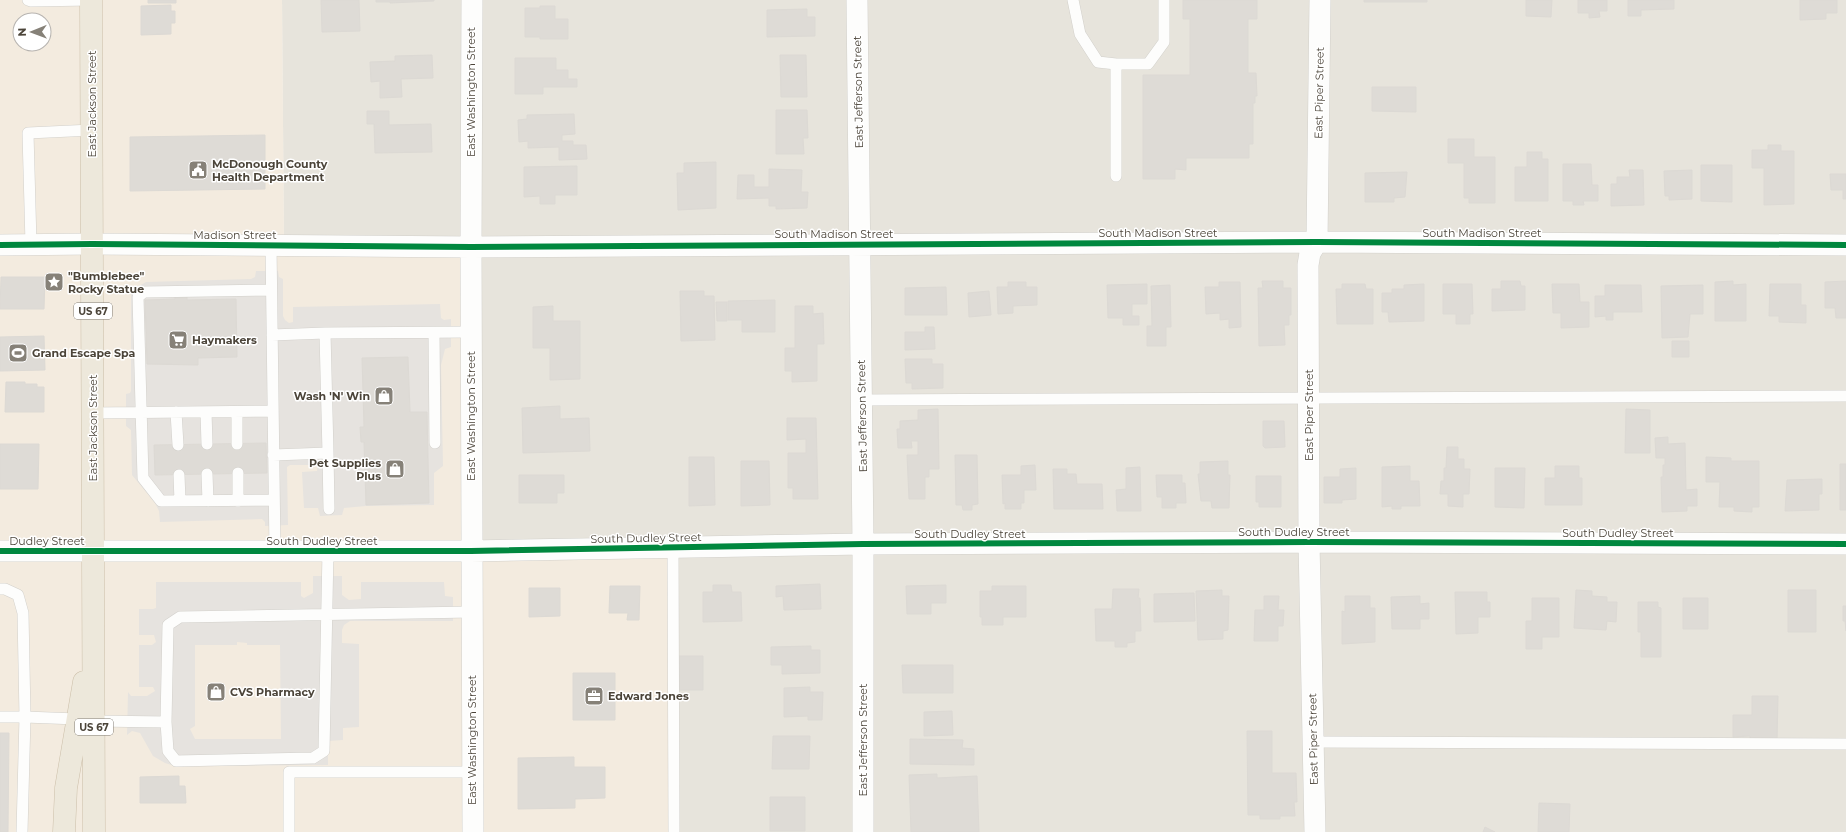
<svg xmlns="http://www.w3.org/2000/svg" width="1846" height="832" viewBox="0 0 1846 832" font-family="Montserrat,sans-serif">
<style>
.residential{fill:#e7e4dc}
.commercial{fill:#f3ebdf;fill-rule:evenodd}
.parking{fill:#e6e3df;fill-rule:evenodd}
.building{fill:#dedbd6;stroke:#dcd9d4}
.lines{fill:none;stroke-linecap:round;stroke-linejoin:round}
.lane-casing{stroke:#d2d0cb;stroke-width:12}
.street-casing{stroke:#d2d0cb;stroke-width:22}
.highway-casing{stroke:#ccbfa9;stroke-width:23}
.lane{stroke:#fdfdfc;stroke-width:11}
.street{stroke:#fdfdfc;stroke-width:21}
.highway{stroke:#ede8db;stroke-width:22}
.cycleway-casing{stroke:#fff;stroke-width:8}
.cycleway{stroke:#00873e;stroke-width:6}
.labels{text-anchor:middle;dominant-baseline:central;stroke-width:3;stroke-linejoin:round;paint-order:stroke}
.shield{fill:#fff;stroke:#817c74;stroke-width:1}
.shield-label{font-size:10px;font-weight:bold;fill:#4b4439}
.street-label{font-size:11px;fill:#4b4439;stroke:#fff}
.poi-label{font-size:11px;font-weight:bold;fill:#4b4439;stroke:#fff;text-anchor:start}
</style>
<rect width="100%" height="100%" fill="#f4f2ee"/>
<path class="residential" d="M282 0H1846V832H674L471 551 284 245Z"/>
<path class="commercial" d="M0 0H282L284 245 471 247V551L673 547 674 832H0ZM20 20H44V44H20Z"/>
<path class="parking" d="M256 271H278L279 277 283 279V316L285 320 289 323 293 322V307L440 304 441 318 444 320 451 319V347L445 349 441 365 443 466 434 473V505L366 506 344 508 342 515 320 516 318 508H304L302 472 317 471 318 465H290L287 467 288 525 265 526V522L262 519 160 522 159 511 155 503 132 475 131 430 126 426V394L130 393 131 391V294L134 289 146 282 251 279 255 277ZM187 296V300L236 299 237 357 198 358V365L147 364 145 300 175 299ZM408 357 410 412H427L429 503 366 505 364 442H361L360 428 364 427 362 359ZM266 443 267 473 155 475V445Z
M313 576H342V595L349 600 361 599V582H444L445 596 453 597V621H350L344 625 342 630V643L359 644V727L343 728V740L328 741V765L175 766 165 763 153 756 140 733 132 731 127 735 128 692 131 696H147L155 691 153 687H139V645H152L156 642 154 635H139V609H153L156 608V582H301V596L304 598 313 593ZM237 642 247 643V645H280L281 739H195L190 729 195 726V645H237Z"/>
<path class="building" d="M148 0H176V3H148Z
M321 0H359L360 31 322 32Z
M376 0H434V1L390 3V2H376Z
M1183 0H1257V19H1248V73H1256L1257 96H1255V103H1253V144H1249V158H1186V170L1175 169V179H1143V75H1190V19H1183Z
M1364 0H1427V2H1364Z
M1526 0H1552L1551 17 1526 16Z
M1578 0H1607V11H1599L1600 17 1589 18V13H1578Z
M1628 0H1674V9L1641 10V16H1628Z
M1800 0H1837V13H1826V19L1800 20Z
M171 5V11H175V23H171V34L141 35V6Z
M540 6H555V19H568V39H540V37H525V8H540Z
M807 9V17H815V36L767 37V10Z
M432 55 433 78 401 79 402 97 380 98V81L371 82 370 62 395 61V56Z
M780 55H806L807 97H781Z
M515 58H556V70H568V79H577V87H543V94H515Z
M1372 87H1416V112L1372 111Z
M776 110H807L808 138H803L804 154H776Z
M367 111H389V125L431 124 432 152 375 153 374 124H367Z
M574 114 575 134 562 135V141H573V145H586L587 159 559 160V147L528 148V141L519 142 518 120 527 119V115Z
M265 135V189L130 191V137Z
M1448 139H1474V157H1495V203H1469V198H1464V163H1448Z
M1768 145H1781V151H1794V204L1764 205V168H1752V150H1768Z
M1527 152H1542V159H1548V201H1515V167H1527Z
M716 162V208L678 210 677 173H684V163Z
M1563 164H1591L1592 185H1598V201H1583L1584 205H1573V201H1563Z
M1701 165H1732V202L1701 201Z
M577 166V195H555V204H540V196L524 197V167Z
M769 169 802 170 801 192H808L807 208 776 209V206H769V198L737 199 738 175H754V187H769Z
M1629 170H1643L1644 205 1611 206V184H1617V177H1630Z
M1692 170V199L1669 200V196H1665L1664 171Z
M1407 172 1405 197 1394 198V202H1365V173Z
M1830 174H1846V199H1843V190H1831Z
M1 277H45L44 309H0Z
M1262 281H1283V288H1291V315H1289V325H1284L1285 345 1259 346 1258 288H1263Z
M1501 281H1520L1521 286H1525V310L1492 311V289H1501Z
M1733 281V285L1746 284V321H1715V282Z
M1846 281V318H1836L1835 308H1825V282Z
M1008 282H1026V287H1037V305L1013 306V313L998 314 997 287H1008Z
M1219 282H1240L1241 327 1229 328V319L1220 320V313L1206 314 1205 287H1219Z
M1147 284V304H1132V316H1139V325H1123V318H1108L1107 285Z
M1342 284H1365L1366 289H1373V324H1337L1336 289H1342Z
M1424 284V321L1389 322 1388 312H1382V293H1392V289H1404V285Z
M1443 284H1472L1473 314H1470V324H1456V314H1443Z
M1552 284H1579L1580 302H1589V327L1561 328V313H1553Z
M1770 284H1801V305H1806V323L1779 322V316H1769Z
M1170 285 1171 327H1166V346H1147V326H1152L1151 286Z
M1605 285H1641L1642 312H1613V320H1606V316L1595 317V296H1605Z
M1703 285V314H1690L1688 337 1662 338 1661 286Z
M946 287 947 315H905V288Z
M680 291H704V296H714L715 340 681 341Z
M989 291 991 315 969 317 968 293Z
M175 295H187V300L236 299 237 357 198 358V365L147 364 145 300 175 299Z
M775 300V332H742V320H728V301Z
M716 302H727V321H717Z
M553 306V321H580V379L550 380V348H533V307Z
M795 306H813V314L823 313 824 344H817V381L792 382V371H785V348H795Z
M925 327H934L935 349 905 350V332H925Z
M44 336 45 370 0 371V337Z
M1672 341H1689V357H1672Z
M408 357 410 412H427L429 503 366 505 364 442H361L360 427H364L362 358Z
M905 359H932V364H943V388L912 389V383H906Z
M6 382H25V384H37V387H44V412H5Z
M560 406V419L589 418 590 451 523 453 522 408Z
M938 409 939 469H929V477H925V499H909L907 455H918V441H911L912 448H898L897 429H900V421L918 420V410Z
M1626 409 1650 410V453H1625Z
M787 418H816L818 499H793V488H788V453H806V439L787 440Z
M1263 421H1284L1285 447 1265 448 1263 446Z
M1668 437V444L1685 443 1686 490 1697 489V506H1687V511L1662 512 1661 477H1663V465H1665V458H1656L1655 438Z
M266 443 267 473 155 475 154 445Z
M0 444H39L38 489H0Z
M1447 447H1458V459H1464V469H1470L1469 494H1463V507L1448 506V494H1440L1441 481H1444V468H1446Z
M955 455H977L978 504 972 505V510H963L962 505H956Z
M689 457H714L715 505 689 506Z
M1706 457 1731 458V461H1759V507H1752V512L1734 511V507H1719L1720 482H1706Z
M741 461H769L770 505 741 506Z
M1228 461V475H1230L1229 508H1212L1211 501H1201L1198 474H1200V462Z
M1840 464H1846V510H1840Z
M1035 465 1036 490H1024V503H1021V509H1005V503L1003 504 1002 475H1021V466Z
M1410 466V481H1419L1420 506H1401V509H1392V506L1382 507V467Z
M1555 466H1579V478H1582V505H1545V478H1555Z
M1140 467 1141 511H1117L1116 490 1126 489V468Z
M1356 468V499L1342 500V503H1324V477H1340V469Z
M1495 468H1525L1524 508 1495 507Z
M1053 469H1067V474H1076L1077 484H1102L1103 509H1054Z
M519 475H564V493H557V503H519Z
M1156 475H1182V483H1185L1186 503H1176V508H1162V497H1157Z
M1256 476H1281V507H1259V502H1256Z
M1822 479V494H1819V510L1785 511 1787 480Z
M820 584 821 609 784 610 783 596 776 597V586Z
M713 585H731L732 592H741L742 621 703 622V592H713Z
M946 585V603H931V614H907L906 586Z
M610 586H640L639 620H627L628 613H609Z
M992 586H1026V617H1003V625H982V617H980V591H992Z
M529 588H560V616L529 617Z
M1113 589H1139L1138 598H1140L1141 631H1135V642L1127 643V647H1115V641H1096L1095 609H1112Z
M1222 590V596H1229L1228 630 1223 631V639L1198 640 1196 591Z
M1576 590 1592 591V596L1607 597V602H1617L1616 622 1607 621 1606 630 1574 628Z
M1788 590H1816V632H1788Z
M1455 592H1487V602H1490V617H1478V633L1456 634Z
M1194 593 1195 621 1154 622V594Z
M1264 596H1279L1278 610H1284L1283 626H1278V641H1254L1255 610H1264Z
M1345 596H1370V608H1375V642L1342 644V611L1345 612Z
M1420 596V604L1429 603V619H1420V629H1392L1391 597Z
M1532 598H1559V637H1542V649H1526V621H1532Z
M1683 598H1708V629H1683Z
M1638 602H1658V607L1661 608V657H1641V632H1638Z
M1843 606H1846V631L1845 621H1843Z
M811 646V650H820V673L782 674V665H771V647Z
M679 656H703V690H679Z
M902 665H953V693H903Z
M573 673H615V720H573Z
M810 687V692H823L822 720H808V716L784 717V688Z
M1752 696H1778L1777 740H1750V736L1733 737V715H1752Z
M952 711 953 735 924 736V712Z
M1247 731H1272V773H1296L1297 802H1294L1295 816H1280V819H1260V815H1248Z
M0 733H9L8 832H0Z
M773 736H810L809 769H772Z
M910 739 963 740 962 748 974 749V765L910 764Z
M574 757V767H605V798L575 799V808L518 809V758Z
M937 774V778L977 776 979 832H911L909 775Z
M179 776V786H185L186 803H140V777Z
M770 797H805V831H770Z
M1539 803 1570 804 1569 832H1538Z
M1485 827 1495 832H1483Z"/>
<g class="lines">
<defs>
<path id="lane" d="M28 0 31 1 91 0
M1073 0 1080 34 1098 62 1116 64H1148L1164 42V0
M1116 64V176
M31 244 28 133 92 130
M271 245 275 551
M271 290 144 292 138 297 143 478 161 501 274 500
M325 333 471 332
M434 333 435 443
M272 335 325 333 328 453 273 455
M861 400 1846 396
M176 412 178 445
M206 412 207 444
M237 412V444
M93 413 273 411
M328 453 329 509
M238 473V501
M207 474 208 501
M179 475 180 501
M673 547 674 832
M328 551 324 751 313 758 176 761 168 751 166 722 168 625 180 617 472 612
M0 589H5L18 595 23 613 25 717H0
M94 721 166 722
M1313 742 1846 744
M22 832 25 717 77 719
M289 832V772H472"/>
<path id="street" d="M472 0 471 247 473 832
M857 0 863 544V832
M0 245 92 244 471 247 1317 242 1846 245
M0 551H471L863 544 1309 542 1846 544
M1315 832 1309 542 1308 265 1310 253 1317 242 1320 0"/>
<path id="highway" d="M91 0 94 832
M64 832 66 788 84 682"/>
</defs>
<use href="#lane" class="lane-casing"/>
<use href="#street" class="street-casing"/>
<use href="#highway" class="highway-casing"/>
<use href="#lane" class="lane"/>
<use href="#street" class="street"/>
<use href="#highway" class="highway"/>
<defs>
<path id="cycleway" d="M0 245 92 244 471 247 1317 242 1846 245
M0 551H471L863 544 1309 542 1846 544"/>
</defs>
<use href="#cycleway" class="cycleway-casing"/>
<use href="#cycleway" class="cycleway"/>
</g>
<defs>
<symbol id="civic-square" viewBox="-11 -11 22 22"><rect x="-9" y="-9" width="18" height="18" rx="4" fill="#868178" stroke="#fff"/><path d="M-.6-6.5H3V-4.5H.6V-3L4-1V1h2V6H-6V1h2V-1L-.6-3ZM-1.2 2.5V6h2.4V2.5Z" fill="#fff"/></symbol>
<symbol id="sight-square" viewBox="-11 -11 22 22"><rect x="-9" y="-9" width="18" height="18" rx="4" fill="#868178" stroke="#fff"/><path d="M0-6L1.8-2.2L6-1.7L2.9 1.2L3.7 5.4L0 3.3L-3.7 5.4L-2.9 1.2L-6-1.7L-1.8-2.2Z" fill="#fff"/></symbol>
<symbol id="supermarket-square" viewBox="-11 -11 22 22"><rect x="-9" y="-9" width="18" height="18" rx="4" fill="#868178" stroke="#fff"/><path d="M-6-5.5h2.5l.6 2H6L4.5 2H-2.5L-4.4-4H-6ZM-1.5 3.2a1.3 1.3 0 1 0 .1 0ZM3 3.2a1.3 1.3 0 1 0 .1 0Z" fill="#fff"/></symbol>
<symbol id="stadium-square" viewBox="-11 -11 22 22"><rect x="-9" y="-9" width="18" height="18" rx="4" fill="#868178" stroke="#fff"/><path d="M0-5a6.5 5 0 1 0 0 10a6.5 5 0 1 0 0-10ZM-3.5-1.8h7v3.6h-7Z" fill="#fff"/></symbol>
<symbol id="shop-square" viewBox="-11 -11 22 22"><rect x="-9" y="-9" width="18" height="18" rx="4" fill="#868178" stroke="#fff"/><path d="M-5-2.5h2.3a2.7 3.5 0 0 1 5.4 0H5L5.5 6h-11ZM-1.5-2.5h3a1.5 2.3 0 0 0-3 0Z" fill="#fff"/></symbol>
<symbol id="office-square" viewBox="-11 -11 22 22"><rect x="-9" y="-9" width="18" height="18" rx="4" fill="#868178" stroke="#fff"/><path d="M-6-3h4V-5.5h4V-3h4V5H-6ZM-1-4.5V-3h2v-1.5ZM-6 0V1H6V0Z" fill="#fff"/></symbol>
</defs>
<g fill-rule="evenodd">
<use href="#civic-square" x="187" y="159" width="22" height="22"/>
<use href="#sight-square" x="43" y="271" width="22" height="22"/>
<use href="#supermarket-square" x="167" y="329" width="22" height="22"/>
<use href="#stadium-square" x="7" y="342" width="22" height="22"/>
<use href="#shop-square" x="373" y="385" width="22" height="22"/>
<use href="#shop-square" x="384" y="458" width="22" height="22"/>
<use href="#shop-square" x="205" y="681" width="22" height="22"/>
<use href="#office-square" x="583" y="685" width="22" height="22"/>
</g>
<g class="labels">
<g class="shield">
<rect x="74" y="303" width="38" height="16" rx="3"/>
<rect x="75" y="719" width="38" height="16" rx="3"/>
</g>
<g class="shield-label">
<text x="93" y="311">US 67</text>
<text x="94" y="727">US 67</text>
</g>
<g class="street-label">
<text transform="translate(471 92) rotate(-90)">East Washington Street</text>
<text transform="translate(858 92) rotate(-91)">East Jefferson Street</text>
<text transform="translate(1319 93) rotate(-89)">East Piper Street</text>
<text transform="translate(92 104) rotate(-90)">East Jackson Street</text>
<text x="1158" y="233">South Madison Street</text>
<text x="1482" y="233">South Madison Street</text>
<text x="834" y="234">South Madison Street</text>
<text x="235" y="235">Madison Street</text>
<text transform="translate(1309 415) rotate(-90)">East Piper Street</text>
<text transform="translate(471 416) rotate(-90)">East Washington Street</text>
<text transform="translate(862 416) rotate(-91)">East Jefferson Street</text>
<text transform="translate(93 428) rotate(-90)">East Jackson Street</text>
<text x="1294" y="532">South Dudley Street</text>
<text x="1618" y="533">South Dudley Street</text>
<text x="970" y="534">South Dudley Street</text>
<text transform="translate(646 538) rotate(-1)">South Dudley Street</text>
<text x="47" y="541">Dudley Street</text>
<text x="322" y="541">South Dudley Street</text>
<text transform="translate(1313 739) rotate(-91)">East Piper Street</text>
<text transform="translate(472 740) rotate(-90)">East Washington Street</text>
<text transform="translate(863 740) rotate(-90)">East Jefferson Street</text>
</g>
<g class="poi-label">
<text x="212" y="164">McDonough County<tspan x="212" dy="13">Health Department</tspan></text>
<text x="68" y="276">"Bumblebee"<tspan x="68" dy="13">Rocky Statue</tspan></text>
<text x="192" y="340">Haymakers</text>
<text x="32" y="353">Grand Escape Spa</text>
<text x="370" y="396" text-anchor="end">Wash 'N' Win</text>
<text x="381" y="463" text-anchor="end">Pet Supplies<tspan x="381" dy="13">Plus</tspan></text>
<text x="230" y="692">CVS Pharmacy</text>
<text x="608" y="696">Edward Jones</text>
</g>
</g>
<g transform="translate(32 32) rotate(269)"><circle r="19" fill="#ffffff" stroke="#b7b4b0"/>
<path d="M0-3L7 15L0 10L-7 15Z" fill="#868178"/>
<text y="-6" font-size="11" font-weight="bold" text-anchor="middle" fill="#4b4439">N</text>
</g>
</svg>
